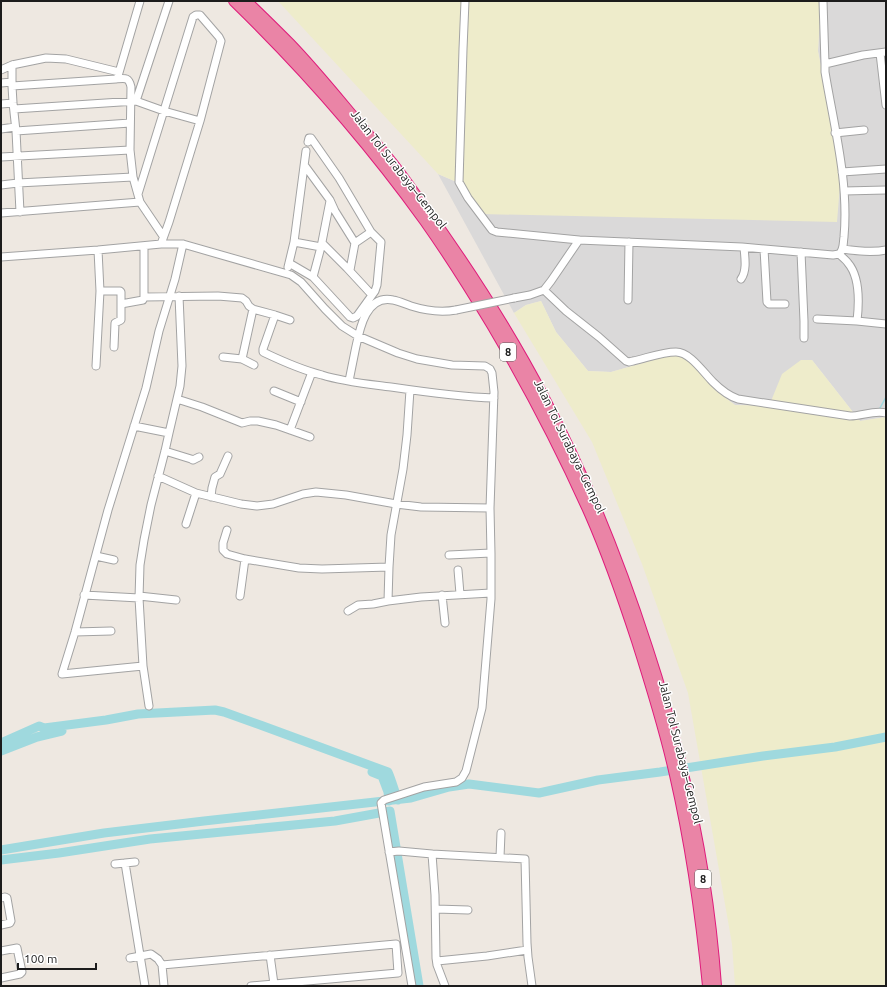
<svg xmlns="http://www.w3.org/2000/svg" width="887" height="987" viewBox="0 0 887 987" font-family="Ubuntu,sans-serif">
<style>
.residential{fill:#dad9d9}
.farmland{fill:#eeeccb}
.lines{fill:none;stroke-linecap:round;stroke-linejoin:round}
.stream{stroke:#9fd9de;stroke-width:1.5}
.river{stroke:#9fd9de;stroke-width:9}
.minor-casing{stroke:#a3a3a3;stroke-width:9}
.highway-casing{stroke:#df1b7b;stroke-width:12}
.minor{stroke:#fff;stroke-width:7}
.highway{stroke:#ea84a6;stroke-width:10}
.minor-bridge-casing{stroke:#a3a3a3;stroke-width:9;stroke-linecap:butt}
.minor-bridge{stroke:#fff;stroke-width:7}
.labels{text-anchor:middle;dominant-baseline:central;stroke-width:3;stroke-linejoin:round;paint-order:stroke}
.shield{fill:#fff;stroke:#606060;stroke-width:1}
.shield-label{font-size:11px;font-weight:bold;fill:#1c1c1c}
.street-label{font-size:12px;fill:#1c1c1c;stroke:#fff}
</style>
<rect width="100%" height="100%" fill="#eee8e1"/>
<path class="residential" d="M821 1H886V417L860 421 812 360 769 406 735 405 715 390 694 363 675 353 650 361 611 372 588 371 556 332 541 301 526 305 514 313 438 174 459 183 841 173 818 51Z"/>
<path class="farmland" d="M278 1H821L818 51 841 173 837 222 481 214 459 183 438 174Z
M541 301 556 332 588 371 611 372 650 361 675 353 694 363 715 390 735 405 769 406 782 374 801 360H812L860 421 886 417V986H735L732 944 688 693 642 564 592 442 514 313 526 305Z"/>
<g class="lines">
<path class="stream" d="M880 408 886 397"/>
<path class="river" d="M1 743 39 726 44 728 52 727 106 720 138 714 215 710 224 712 263 726 388 772C392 781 394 790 398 800
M1 751 37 737 62 731
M372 772 382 776 388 792 389 801 393 800
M1 850 104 833 204 821 411 798 449 787 469 784 539 793 598 780 660 772 763 756 835 747 886 737
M1 860 59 853 150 839 335 821 390 811 419 986"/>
<defs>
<path id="minor" d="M465 1 463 49 459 182 468 198 492 230 497 232 579 240
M823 1 825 64
M880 53 886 105
M12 65 46 58 66 59 119 72
M1 70 12 65V86
M118 76 140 1
M1 83 12 82
M136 101 169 1
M1 104 13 103
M14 109 136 101 164 111 200 121
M1 129 15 127
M16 131 130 123
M835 133 864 130
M1 157 130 150
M305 166 330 200 335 211 355 243
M842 172 886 169
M1 185 18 183 133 177
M844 191 886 190
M138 194 193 17 196 15H200L219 37 221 41 200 121 169 222 161 244
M20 212 16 131 13 103 12 86 116 79C125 78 129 77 131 87L130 150 133 177 140 202 163 236
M1 213 140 202
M294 242 321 247
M322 243 347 268 372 295
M144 246V297
M764 249 767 302 769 304H785
M843 249C857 251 872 253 886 250
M801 252 804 321V338
M839 254C842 257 846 260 848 263 860 277 859 304 857 321L886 324
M1 257 98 250 161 244H183L291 275 301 282 325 309 342 326 358 336 398 353 417 359 452 365 485 366 490 369 492 373 494 392 490 508 491 553V599L482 708 466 771 462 778 456 782 424 787 384 800 381 803 412 986
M289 263 313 277 350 317 353 318 357 316 375 291 377 285 381 242 371 232 339 178 311 138H309L308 142
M288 267 294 242 306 151
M350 270 355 243 371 232
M313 277 321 247 330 201
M741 279C747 271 745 258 744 248
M544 290 566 311 599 337 626 361 629 362 633 361C647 358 662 352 676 352 690 352 703 372 713 382 720 389 729 396 738 399L850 416C862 416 874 410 886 413
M100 291H120L121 292V304L143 300 144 297 218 296 242 298 246 301 249 306 253 309 275 315 290 320
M179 296 182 366 180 386 169 433 165 451 151 505 144 540 140 565 139 598 143 666 62 674 75 632 108 510 146 388 159 331 175 279 183 244
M514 298 530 295 544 290 551 281 579 240 742 247 833 255 839 254C844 250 843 243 844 237 849 182 834 126 825 72V64L863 55 886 52
M628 300 629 242
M275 315 263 349V352L265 353C284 362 302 370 322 375 344 382 368 384 391 387 425 392 459 397 494 398
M817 319 857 321
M114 347 115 323 121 320V304
M223 357 242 359 254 365
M242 359 253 309
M96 366 100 291 98 250
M349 381C351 371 353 361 355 351 359 332 365 294 393 300 399 301 405 304 411 306 427 311 440 313 456 310
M274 391 301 402
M177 399 202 407 242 423 250 421H258L276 425 310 437
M134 426 169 433
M290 430 312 372
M165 451 191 459 193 460 199 457
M158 476 196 493 241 504 257 506 273 504 303 494 316 492 346 495 396 504 421 507 490 508
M211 497 212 488 215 477 220 474 228 456
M186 524 196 493
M227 530 223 543V550L227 554 245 559 299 568 322 569 389 567
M449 555 491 553
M96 556 114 560
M458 570 460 594
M84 595 139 598
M442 595 445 623
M139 596 176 600
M240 596 245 559
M388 601 389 567 391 535 403 469 407 435 410 390
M348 611 358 605 373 604 388 601 421 597 491 593
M75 632 111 631
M143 666 149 706
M389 852 399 851 432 854 435 895 436 958 437 965 445 986
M432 854 525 859 527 943 528 957 532 986
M500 857 501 833
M125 863 145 986
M115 864 135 862
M1 898 5 897 7 898 11 921 10 923 1 925
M436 909 468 910
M1 951 17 948 22 972 20 974 1 978
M270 955 274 984
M130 958 151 954 158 959 162 965
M437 961 487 956 527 950
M164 986 162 965 396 944 398 973 251 986"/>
<path id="highway" d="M234 1C304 69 368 142 425 221 449 255 471 290 492 325 528 386 561 449 590 514 608 555 623 598 637 641 651 685 665 730 675 775 691 845 701 915 708 986
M246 1C261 15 276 30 290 44 314 69 335 95 356 120 368 135 381 149 392 163 403 177 412 190 422 204 467 266 509 331 544 398 586 478 619 561 647 647 683 756 708 871 716 986"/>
</defs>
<use href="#minor" class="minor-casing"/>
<use href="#highway" class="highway-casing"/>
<use href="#minor" class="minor"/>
<use href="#highway" class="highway"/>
<defs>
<path id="minor-bridge" d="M456 310 514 298"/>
</defs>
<use href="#minor-bridge" class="minor-bridge-casing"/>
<use href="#minor-bridge" class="minor-bridge"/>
</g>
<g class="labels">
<g class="shield">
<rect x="500" y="343" width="16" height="18" rx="3"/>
<rect x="695" y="870" width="16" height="18" rx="3"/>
</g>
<g class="shield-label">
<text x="508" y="352">8</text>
<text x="703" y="879">8</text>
</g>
<g class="street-label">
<text transform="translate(399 169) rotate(52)">Jalan Tol Surabaya–Gempol</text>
<text transform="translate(570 446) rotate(64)">Jalan Tol Surabaya–Gempol</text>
<text transform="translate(681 752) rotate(76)">Jalan Tol Surabaya–Gempol</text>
</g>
</g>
<rect width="887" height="987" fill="none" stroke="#1c1c1c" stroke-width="4"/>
<path d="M18 963v6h78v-6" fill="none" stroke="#1c1c1c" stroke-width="2"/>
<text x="24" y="963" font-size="12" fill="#1c1c1c" stroke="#ffffff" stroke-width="3" paint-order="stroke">100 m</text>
</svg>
